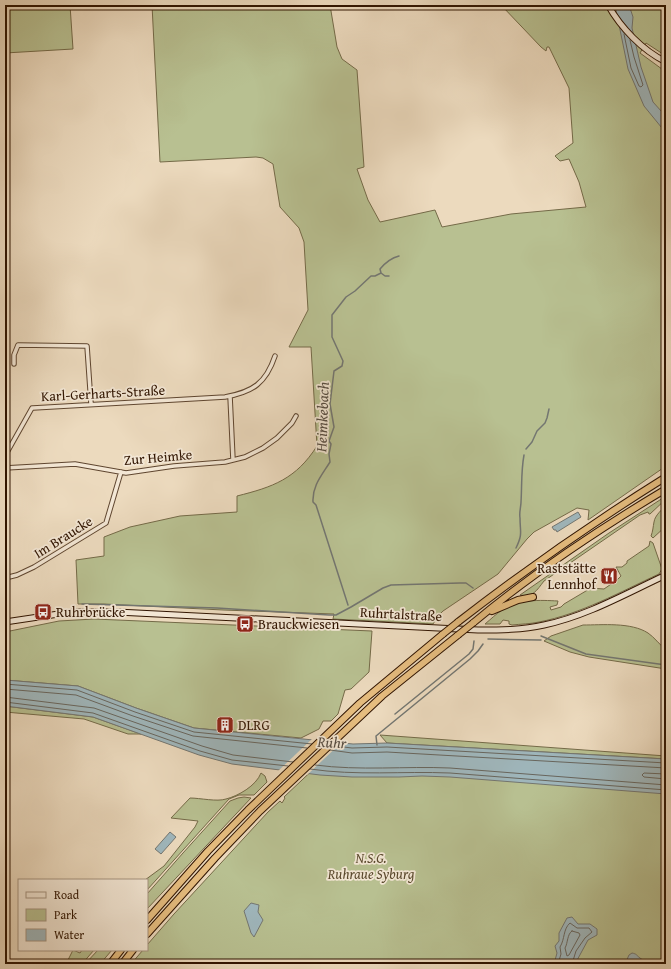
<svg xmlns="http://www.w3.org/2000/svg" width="671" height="969" viewBox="0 0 671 969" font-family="'Gentium Book Plus',serif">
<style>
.green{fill:#b8c091;stroke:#746a48}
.water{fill:#9fb7bd;stroke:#737671}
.pier{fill:#ecdabe}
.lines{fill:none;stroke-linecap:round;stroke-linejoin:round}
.shore{stroke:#68665e;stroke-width:1}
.stream{stroke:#737671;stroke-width:1.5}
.minor-casing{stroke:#5f4630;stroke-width:5.5}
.secondary-casing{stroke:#301400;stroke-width:7}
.motorway-casing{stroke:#301400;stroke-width:8}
.minor{stroke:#f3e7d5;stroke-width:3.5}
.secondary{stroke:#f3e7d5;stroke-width:5}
.motorway{stroke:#e6bd7f;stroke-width:6}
.motorway-bridge-casing{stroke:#301400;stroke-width:8;stroke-linecap:butt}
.motorway-bridge{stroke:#e6bd7f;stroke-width:6}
.labels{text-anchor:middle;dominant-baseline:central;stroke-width:3.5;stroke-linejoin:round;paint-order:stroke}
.street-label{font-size:14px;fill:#301400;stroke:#f3e7d5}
.poi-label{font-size:14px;fill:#301400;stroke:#f3e7d5;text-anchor:start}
.park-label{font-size:14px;font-style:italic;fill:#59482c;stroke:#f3e7d5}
.water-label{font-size:15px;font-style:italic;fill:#574d42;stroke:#f3e7d5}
</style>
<rect width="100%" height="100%" fill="#ecdabe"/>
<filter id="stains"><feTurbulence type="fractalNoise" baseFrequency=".005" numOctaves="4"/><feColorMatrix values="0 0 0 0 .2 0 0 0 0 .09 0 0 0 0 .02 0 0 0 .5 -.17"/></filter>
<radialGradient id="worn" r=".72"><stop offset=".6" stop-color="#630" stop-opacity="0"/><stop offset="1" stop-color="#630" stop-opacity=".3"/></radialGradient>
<path class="green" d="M5 5H70L73 49 5 53Z
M152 5H330L337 47 342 59 357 70 364 167 357 169 368 200 380 222 435 210 442 227 511 214 586 207 579 182 569 159 560 161 555 156 573 143 569 88 549 47H547L546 51 541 47 501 5H666V56L646 43 640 53 666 72V466L588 520 589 510 577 508 534 532 527 539 498 574 443 611 438 616 433 624 333 619 334 614 223 610 104 604H78L76 560 104 556V537L130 527 180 516 237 512V496C273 487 296 479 317 446L311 347H289L308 310 304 242 299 228 280 207 273 164 263 158 256 157 160 162Z
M666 496V499L650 514H649L648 512 640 515 544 581C537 590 533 598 520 595L609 533Z
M666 505V526L653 538 651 536C653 531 653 527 654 522 655 515 662 510 666 505Z
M650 541 653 543 662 569 659 574C620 592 581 614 539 622 530 624 521 624 512 625L509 624V621L503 620 500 624H485C491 619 496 614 502 610 519 599 540 600 558 601L557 605 550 607 551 610 561 607 564 604 591 588 604 589 617 580 621 576 616 567H622L627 563V561L649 546Z
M94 619 372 631 369 672 351 689 345 690 338 714 331 721H323L319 729 301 738 194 728 136 708 78 686 5 680V632L59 621Z
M583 625C602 625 631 622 648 633 654 637 660 645 666 650V669L589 657 570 652 544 641 551 636Z
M5 706 93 717 141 734H128L84 719 5 712Z
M380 735 666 756V759L387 743Z
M320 763 666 785V964H131L143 950H147V945L174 914 268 812 280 801 282 803 285 798 284 797Z
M261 773 265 776 267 782 254 795H239L229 799 147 890V880H145L164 866 195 827 198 821 171 818 190 798C200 798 217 802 226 799 238 796 256 786 261 773Z
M244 797 251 798 147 909V894L183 853 230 801 238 798Z
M73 950 80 953 82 950H94L82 964H66Z
M98 950H112L100 964H85Z"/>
<path class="water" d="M615 5H629L633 17 632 28 641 67 653 102 662 112 666 104V133L644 106 628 69Z
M578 512 581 517 557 532 556 530H554L552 527Z
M5 680 78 686 136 708 194 728 353 744 387 743 666 759V794L450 777 422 776 399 777H352L320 775 232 764 199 755 93 717 5 706Z
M170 832 176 837 161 854 155 849Z
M251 903 259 905 258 912 263 920 254 937 251 933 244 911Z
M572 917 578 924H590L597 929V935L588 940 575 964H554L557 953 555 946 559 941V933L567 918Z
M632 953C637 954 636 955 640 958 648 965 657 961 666 958V964H625L629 955Z"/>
<path class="pier" d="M313 738 343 741 307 775 278 771Z"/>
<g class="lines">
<path class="shore" d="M624 34 631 68 639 86 641 87 643 85 634 57 630 40
M5 684 77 690 135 712 194 732 312 744
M5 689 76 695 133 716 193 736 307 748
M5 697 94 708 202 746 233 755 293 762
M5 702 93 713 200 751 232 760 288 766
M335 746 352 748 387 747 666 763
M330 750 352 753 387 752 666 768
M315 765C360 771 405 766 450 768L666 785
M310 769C356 776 403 771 450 773L666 790
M666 774 644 773 642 775 644 777 666 779
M572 931 579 933 580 935 569 955 567 956 565 948C568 943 567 934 572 931Z
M558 964 561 954 560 947C565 939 563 929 570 923L577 928H589L592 932 585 938 576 951 572 964"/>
<path class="stream" d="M381 273 380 269C385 263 391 258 399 256
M381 273 385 276H389
M526 449 532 442 537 431 545 423 547 418 549 409
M516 548C523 534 520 532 520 518 519 512 521 507 521 502 522 486 521 471 524 455
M82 604 217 608 329 615H336L351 607
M348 605 316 505 313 502C312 486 322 475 330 462L329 454 331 444 329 441 334 427 330 404 334 371 342 366 343 361 332 337V315L346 297 355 291 371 276H375L381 273
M351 607 383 588 391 585 460 583H466L473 588
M541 636 586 654 666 665
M488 639 541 640
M395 714 469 654 473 649 474 641
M377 745 376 736 470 659 478 651 483 644"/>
<defs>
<path id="minor" d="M14 364V355L18 345 87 346 91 404
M230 396 233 460
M5 456 32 408H33L225 397C253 392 266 383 275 356
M5 468 75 464 126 473 174 466 225 462 245 457 263 448 277 438 292 423 296 416
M5 578 17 575 34 567 106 523 121 472"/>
<path id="secondary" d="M608 5C621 28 642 50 666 62
M5 622 72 612H117L478 630C500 630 522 630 544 625 587 616 627 593 666 575"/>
<path id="motorway" d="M492 611 518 600 533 597
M458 622C525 570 594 522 666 477
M473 623C533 573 599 529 666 489
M147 920 208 851 248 810 360 703 443 634
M147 934 215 858 260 811 382 696 458 635
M110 964 121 950
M122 964 133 950"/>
</defs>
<use href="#minor" class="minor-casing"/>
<use href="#secondary" class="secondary-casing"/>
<use href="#motorway" class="motorway-casing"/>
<use href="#minor" class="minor"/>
<use href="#secondary" class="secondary"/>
<use href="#motorway" class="motorway"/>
<defs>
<path id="motorway-bridge" d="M443 634 458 622
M458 635 473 623"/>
</defs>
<use href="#motorway-bridge" class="motorway-bridge-casing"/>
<use href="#motorway-bridge" class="motorway-bridge"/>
</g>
<defs>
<symbol id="restaurant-square" viewBox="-11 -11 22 22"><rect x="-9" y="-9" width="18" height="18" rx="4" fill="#8f2418" stroke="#f3e7d5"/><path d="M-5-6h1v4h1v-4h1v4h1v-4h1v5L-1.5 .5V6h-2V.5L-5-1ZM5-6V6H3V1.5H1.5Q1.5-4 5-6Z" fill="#fff"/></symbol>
<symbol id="bus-square" viewBox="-11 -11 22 22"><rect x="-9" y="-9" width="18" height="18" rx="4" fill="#8f2418" stroke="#f3e7d5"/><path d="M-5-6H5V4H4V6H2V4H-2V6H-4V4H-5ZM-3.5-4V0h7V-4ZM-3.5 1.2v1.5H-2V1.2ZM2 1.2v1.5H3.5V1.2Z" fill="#fff"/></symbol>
<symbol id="building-square" viewBox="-11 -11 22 22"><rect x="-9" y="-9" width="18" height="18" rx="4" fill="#8f2418" stroke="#f3e7d5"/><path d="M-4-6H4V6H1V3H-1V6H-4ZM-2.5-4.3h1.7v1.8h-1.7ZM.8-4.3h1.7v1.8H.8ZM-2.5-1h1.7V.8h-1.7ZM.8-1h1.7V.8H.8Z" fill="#fff"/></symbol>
</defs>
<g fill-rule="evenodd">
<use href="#restaurant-square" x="599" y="566" width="20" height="20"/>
<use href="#bus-square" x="33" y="602" width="20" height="20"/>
<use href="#bus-square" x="235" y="614" width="20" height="20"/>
<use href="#building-square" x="215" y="715" width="20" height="20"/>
</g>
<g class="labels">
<g class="street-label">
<text transform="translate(103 393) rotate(-3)">Karl-Gerharts-Straße</text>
<text transform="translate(158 457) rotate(-5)">Zur Heimke</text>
<text transform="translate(63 537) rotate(-32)">Im Braucke</text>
<text transform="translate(401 614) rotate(3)">Ruhrtalstraße</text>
</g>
<g class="poi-label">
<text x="596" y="568" text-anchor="end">Raststätte<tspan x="596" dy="16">Lennhof</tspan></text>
<text x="56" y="612">Ruhrbrücke</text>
<text x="258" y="624">Brauckwiesen</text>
<text x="238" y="725">DLRG</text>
</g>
<g class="park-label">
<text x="371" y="858">N.S.G.<tspan x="371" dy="16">Ruhraue Syburg</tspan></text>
</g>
<g class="water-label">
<text transform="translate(322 417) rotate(-88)">Heimkebach</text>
<text transform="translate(332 742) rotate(3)">Ruhr</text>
</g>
</g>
<rect width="671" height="969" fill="none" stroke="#ecdabe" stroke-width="20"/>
<rect x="6" y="6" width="659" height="957" fill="none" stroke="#301400" stroke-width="2"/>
<rect x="10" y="10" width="651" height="949" fill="none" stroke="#301400"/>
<rect x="18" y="879" width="130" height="72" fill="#f3e7d5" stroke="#a59380"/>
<rect x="26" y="892" width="20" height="6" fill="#f3e7d5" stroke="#a59380"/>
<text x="54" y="899" font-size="12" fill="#301400">Road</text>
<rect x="26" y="909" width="20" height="12" fill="#b8c091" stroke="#a59380"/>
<text x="54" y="919" font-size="12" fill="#301400">Park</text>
<rect x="26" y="929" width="20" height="12" fill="#9fb7bd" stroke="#a59380"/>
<text x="54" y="939" font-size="12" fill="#301400">Water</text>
<rect width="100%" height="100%" filter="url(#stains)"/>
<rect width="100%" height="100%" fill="url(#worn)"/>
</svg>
